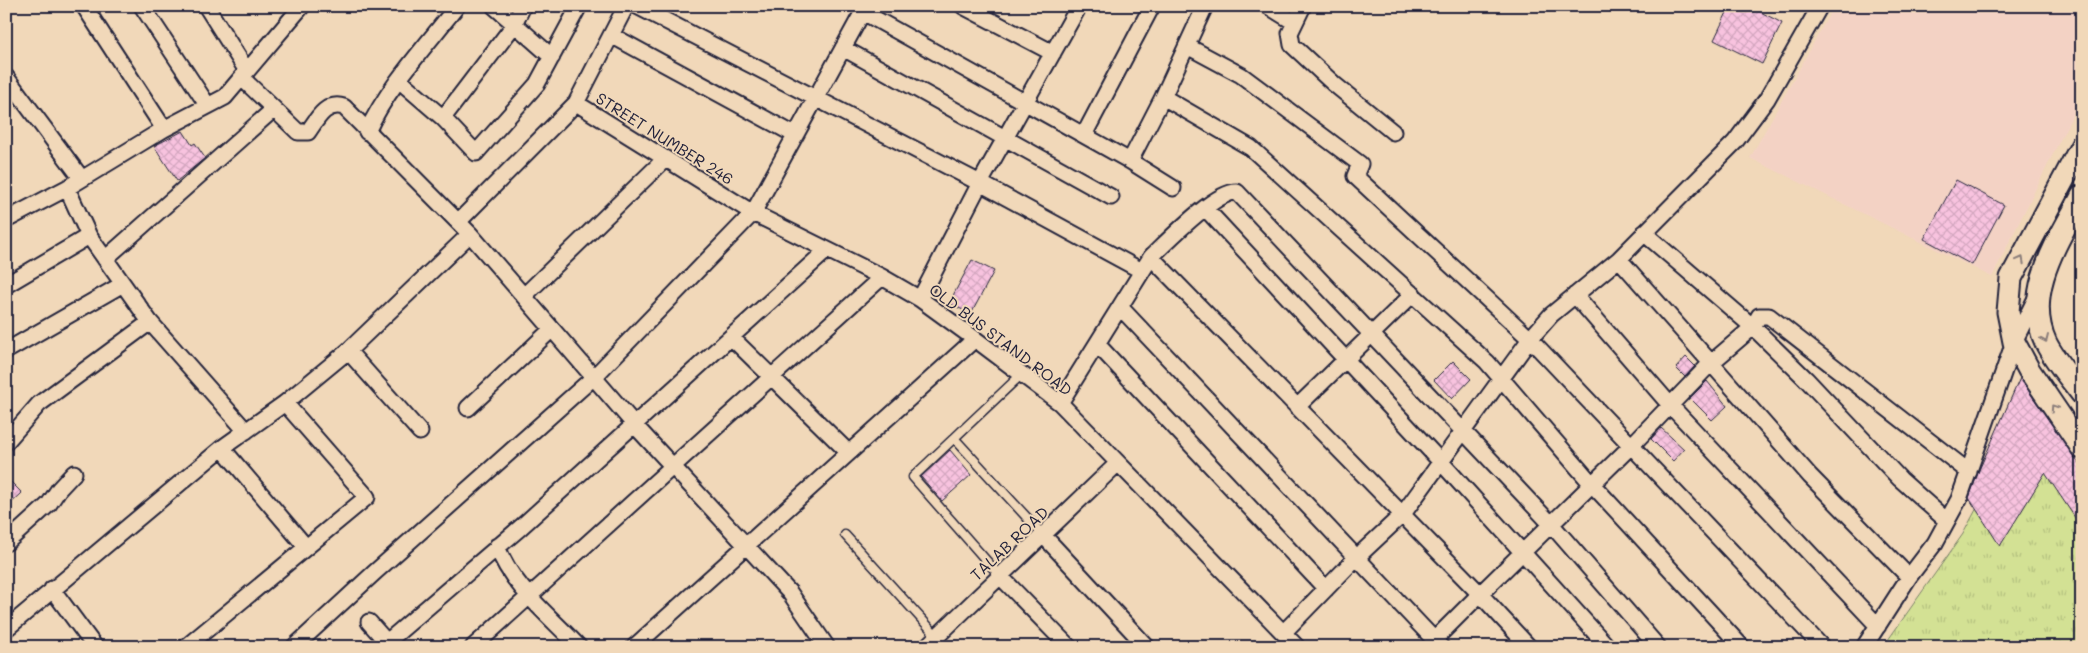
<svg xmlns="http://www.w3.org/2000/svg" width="2088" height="653" viewBox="0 0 2088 653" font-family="Mali,sans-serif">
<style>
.built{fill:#f3d2c4}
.park{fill:url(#park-tufts);stroke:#7a8268}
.building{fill:url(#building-cross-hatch);stroke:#22223b}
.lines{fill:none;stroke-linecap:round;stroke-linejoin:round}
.service-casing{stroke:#22223b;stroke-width:11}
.minor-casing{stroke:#22223b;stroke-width:19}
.secondary-casing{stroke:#22223b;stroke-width:25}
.service{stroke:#f1d8b9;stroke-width:8}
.minor{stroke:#f1d8b9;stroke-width:15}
.secondary{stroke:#f1d8b9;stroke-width:21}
.oneway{stroke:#8a7d7a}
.labels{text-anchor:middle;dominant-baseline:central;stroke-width:4;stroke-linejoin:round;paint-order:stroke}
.street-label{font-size:16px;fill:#22223b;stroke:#f1d8b9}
</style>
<defs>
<pattern id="park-tufts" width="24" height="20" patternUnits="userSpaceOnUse" patternTransform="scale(1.25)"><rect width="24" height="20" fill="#d3e194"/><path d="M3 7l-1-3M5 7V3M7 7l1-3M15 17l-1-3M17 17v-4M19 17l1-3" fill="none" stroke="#b5c180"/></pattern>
<pattern id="building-cross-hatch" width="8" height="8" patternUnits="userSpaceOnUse" patternTransform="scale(1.25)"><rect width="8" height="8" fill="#f8c3df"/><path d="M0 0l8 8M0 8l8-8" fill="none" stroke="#d4a7c0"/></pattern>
</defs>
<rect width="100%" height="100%" fill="#f1d8b9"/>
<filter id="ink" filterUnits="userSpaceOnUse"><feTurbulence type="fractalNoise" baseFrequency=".02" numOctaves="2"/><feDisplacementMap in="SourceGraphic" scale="10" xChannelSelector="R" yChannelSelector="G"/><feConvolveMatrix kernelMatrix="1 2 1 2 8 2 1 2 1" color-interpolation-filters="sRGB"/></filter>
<g filter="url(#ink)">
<path class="built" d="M1834 6H2082V96L1992 277 1750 158Z"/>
<path class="park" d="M2034 435 2082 506V647H1883L1963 534 2011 444Z"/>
<path class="building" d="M1730 6H1749L1782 23 1762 64 1714 40Z
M183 131 192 145 195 143 205 158 177 181 154 146Z
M1956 180 2004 205 1972 265 1924 239Z
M972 260 994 271 971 314 949 303Z
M1686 357 1695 366 1685 377 1676 368Z
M1453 361 1471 379 1452 399 1434 380Z
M2020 378 2082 468V528L2045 473 2000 546 1969 498 1979 470Z
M1707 381 1727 406 1712 420 1690 398Z
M1661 428 1684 449 1673 461 1651 439Z
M950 450 971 475 942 501 921 477Z
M6 477 22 493 6 508Z"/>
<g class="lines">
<defs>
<path id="service" d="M954 438 1043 535
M845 535 937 636
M999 575 913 477 1022 374"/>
<path id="minor" d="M84 6 164 129 225 97 302 6
M142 6 208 106
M206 6 247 71
M494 6 552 57
M637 6 980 183 1142 271
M963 6 1053 53
M1268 6 1294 22
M1303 6 1290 33 1292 45 1334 84 1393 132
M863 12 1130 161 1173 188
M611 35 795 135
M1187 46 1241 75 1360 164 1355 176 1530 339 1822 647
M843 48 1111 197
M6 77 82 179
M243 79 298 132H308C317 119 326 101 344 107L470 234 640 431 790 593 827 647
M399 80 443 118 476 153 537 84 579 6
M1163 97 1205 6
M576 103 753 213 882 277 920 299 975 339 1060 403 1297 647
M443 118 514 25 523 6
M367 132C388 86 426 46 457 6
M1084 135 1152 6
M1130 161 1163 97 1251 148 1487 362 1591 483 1742 647
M67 188 89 236 150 322 246 431
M1205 208 1440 461 1608 647
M6 220 67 188 164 129
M458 222 576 103 626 6
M1644 233 1753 327 1806 379 1900 479 1947 521
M1151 257C1167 242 1215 191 1237 192L1551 524 1658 647
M105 259 274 109
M1619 259 1711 363 1753 327 1759 316H1769L1969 472
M6 285 89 236
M1575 295 1670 405 1878 626
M524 296 665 159
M920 299 980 183 1079 6
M1120 307 1441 647
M732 338 848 452
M1097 344 1326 589
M6 351 123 284
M348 351 420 432
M1060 403 1151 257 1480 594 1630 447 1711 363 1810 476 1909 577 1935 543 1959 499 2014 342 2037 296
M1297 407 1413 294
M468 408 552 329
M6 442 39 404 150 322
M222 448 306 547
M1043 535 1147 647
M6 543 49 504 59 489 74 473
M497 546C511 586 551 617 579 647
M999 575 1069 647
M52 589 95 647
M369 622 391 647
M6 629 222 448 285 403 348 351 470 234
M1284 632 1356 558 1403 514 1530 339 1551 315 1619 259 1735 142 1767 99 1820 6
M1434 640 1480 594 1529 647
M387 642 521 527 827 250
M186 647 367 497 285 403
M294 647 374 573 594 377 753 213 866 6
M473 647 882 277
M634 647 975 339
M926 647 1117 464
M1864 647 1909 577"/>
<path id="secondary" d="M2082 145 2011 278 2008 312 2014 342 2029 370 2082 448
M2082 196C2059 240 2022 292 2046 343 2055 361 2070 378 2082 394"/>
</defs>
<use href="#service" class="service-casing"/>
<use href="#minor" class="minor-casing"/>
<use href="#secondary" class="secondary-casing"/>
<use href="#service" class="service"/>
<use href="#minor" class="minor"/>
<use href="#secondary" class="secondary"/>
</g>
<defs><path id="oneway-chevron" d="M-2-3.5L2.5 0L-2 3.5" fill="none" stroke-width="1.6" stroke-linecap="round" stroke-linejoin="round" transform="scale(1.25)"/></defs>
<g class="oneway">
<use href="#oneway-chevron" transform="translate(2021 260) rotate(-62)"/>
<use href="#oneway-chevron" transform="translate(2045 339) rotate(66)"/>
<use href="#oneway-chevron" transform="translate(2054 408) rotate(-124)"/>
</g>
</g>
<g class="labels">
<g class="street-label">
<text transform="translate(665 138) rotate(32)">STREET NUMBER 246</text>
<text transform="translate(1001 339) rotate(37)">OLD BUS STAND ROAD</text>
<text transform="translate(1009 543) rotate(-43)">TALAB ROAD</text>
</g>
</g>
<rect width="2088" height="653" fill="none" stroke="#f1d8b9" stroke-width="25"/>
<rect x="12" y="12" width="2063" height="628" fill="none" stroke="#22223b" stroke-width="2" filter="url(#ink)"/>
</svg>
